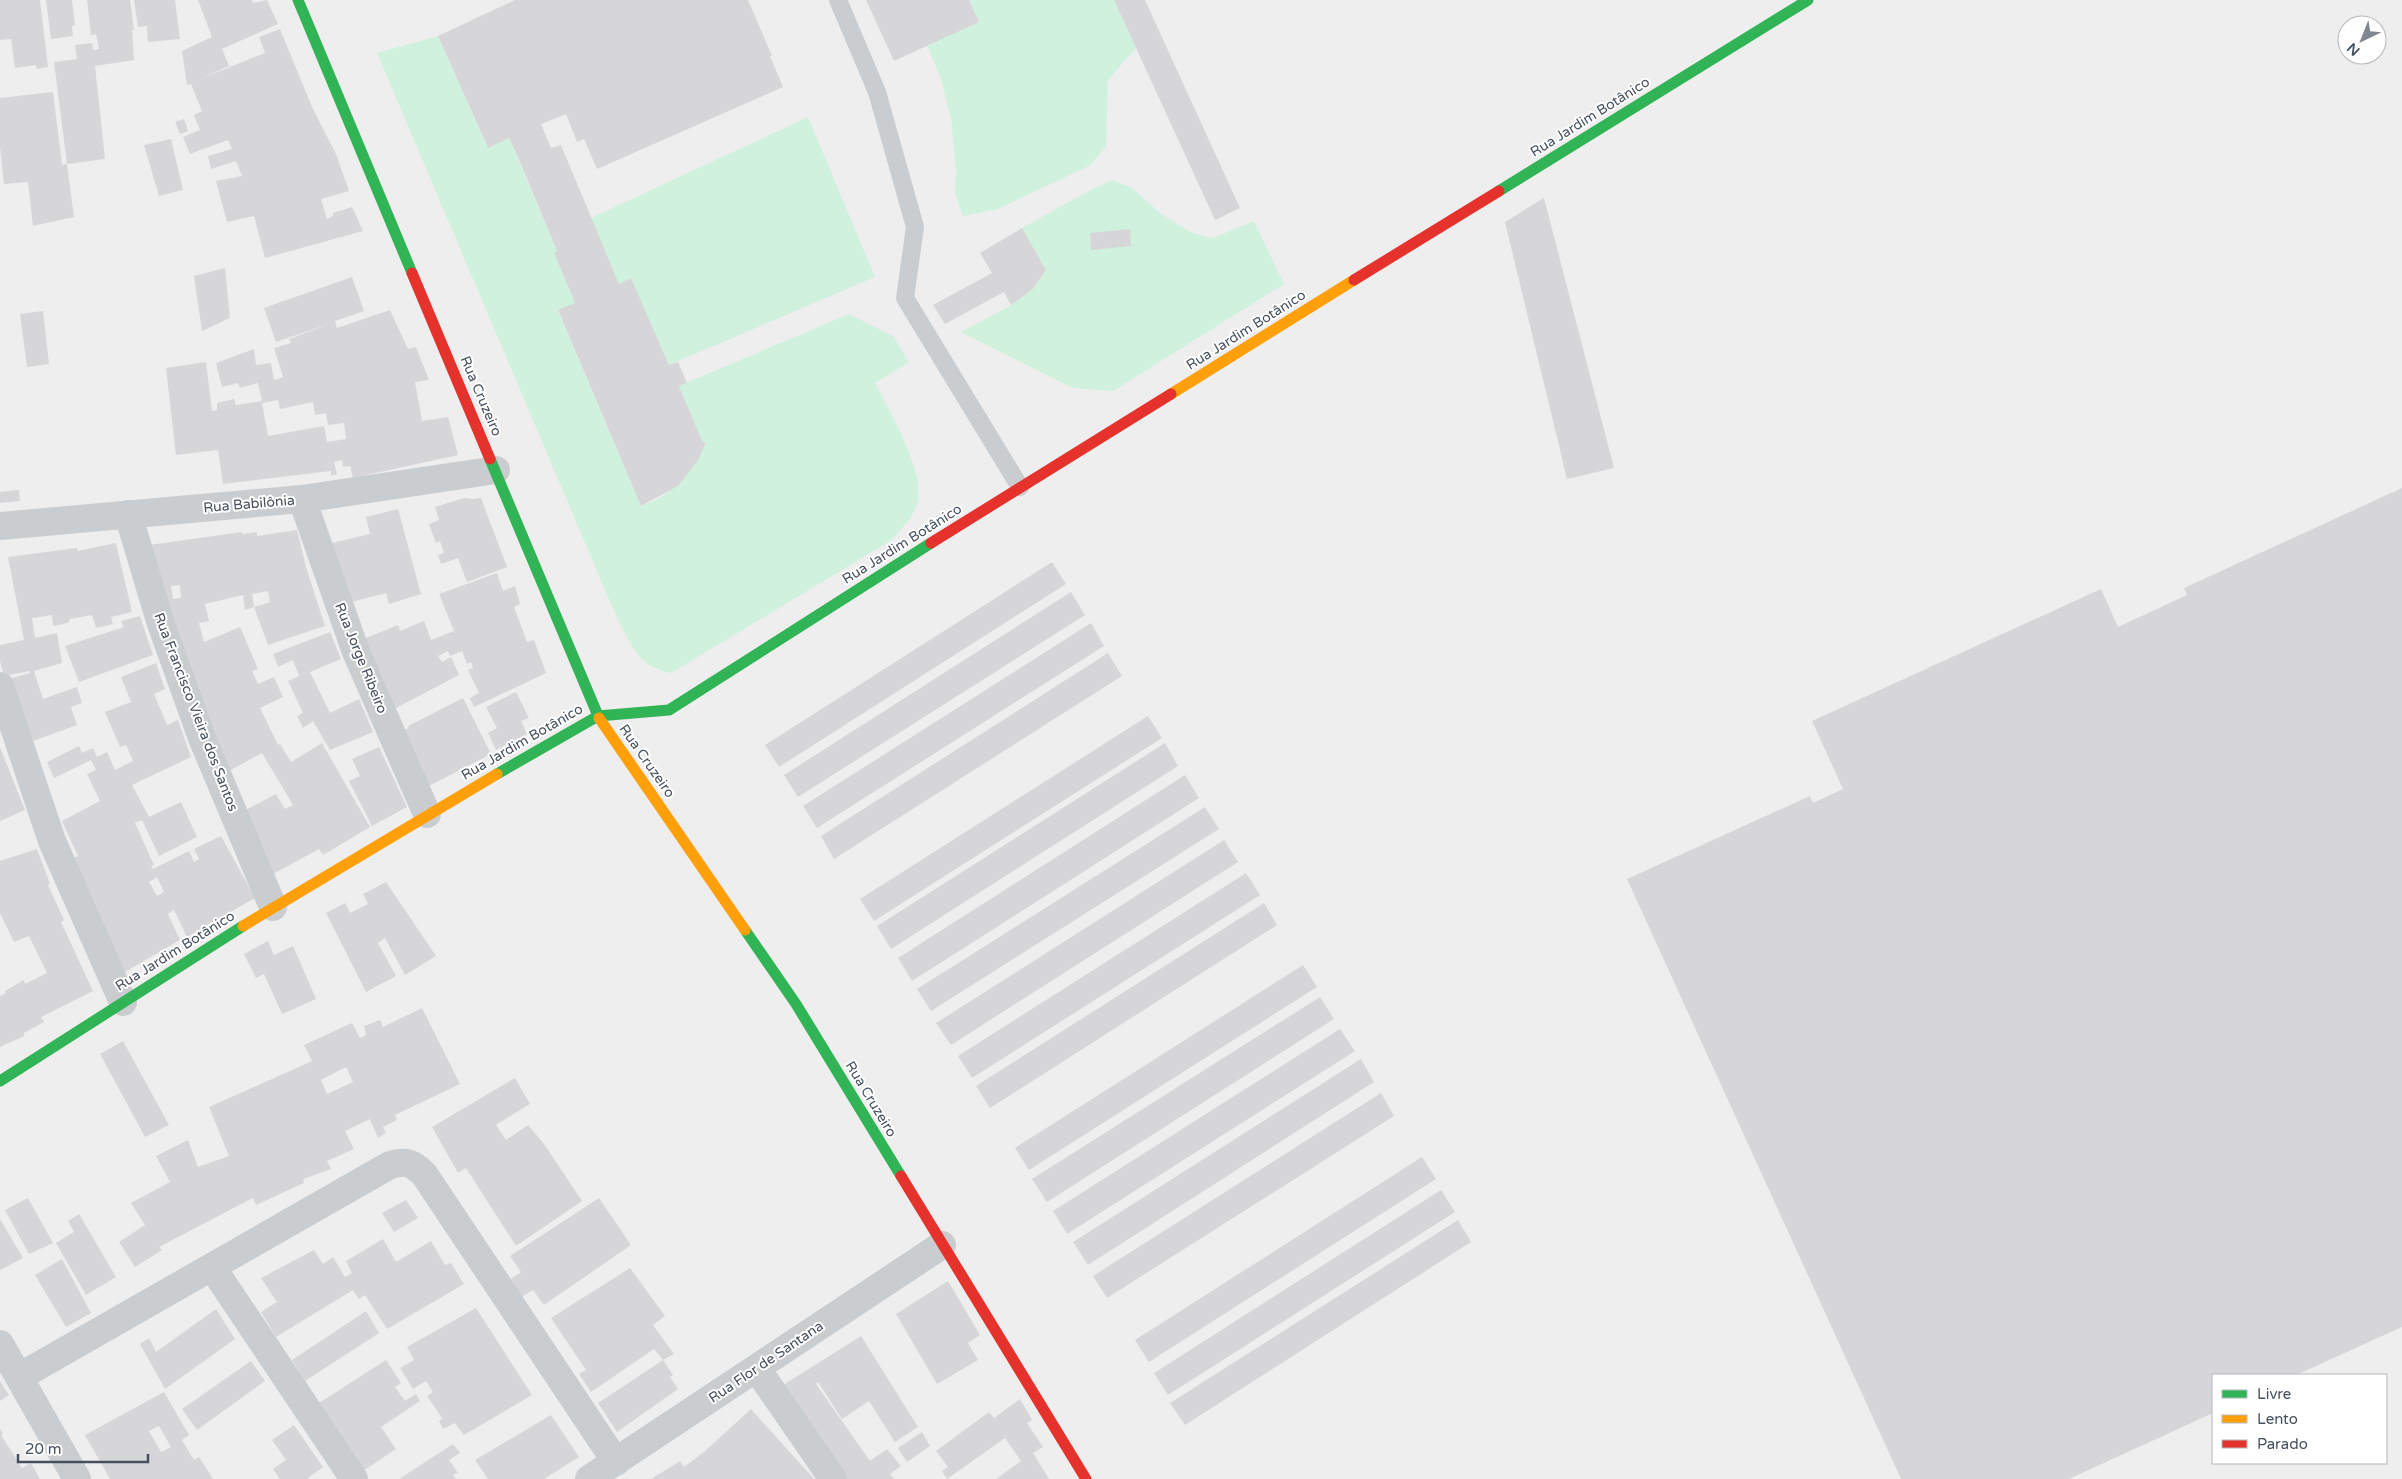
<svg xmlns="http://www.w3.org/2000/svg" width="2402" height="1479" viewBox="0 0 2402 1479" font-family="'Varela Round',sans-serif">
<style>
.green{fill:#d0f1de}
.building{fill:#d6d6d9;fill-rule:evenodd}
.lines{fill:none;stroke-linecap:round;stroke-linejoin:round}
.lane{stroke:#cacdcf;stroke-width:18}
.street{stroke:#cacdcf;stroke-width:28}
.fast{stroke:#30b455;stroke-width:11}
.slow{stroke:#ff9f0a;stroke-width:11}
.jam{stroke:#e5322d;stroke-width:11}
.labels{text-anchor:middle;dominant-baseline:central;stroke-width:4;stroke-linejoin:round;paint-order:stroke}
.street-label{font-size:14px;fill:#44505d;stroke:#fff}
</style>
<rect width="100%" height="100%" fill="#efeeee"/>
<path class="green" d="M969 0H1114L1136 48 1108 80 1106 147 1089 166 998 209 963 216 955 194 956 169 951 119 941 79 927 45 979 22Z
M438 36 487 147 509 138 557 251 554 253 575 303 558 311 641 506C674 494 691 474 706 443L702 441 679 386 849 314 893 336 909 362 875 383C889 411 927 473 917 504 913 518 900 530 890 541L671 673C637 666 632 646 617 618L377 53Z
M808 117 875 277 669 365 631 279 619 284 591 218Z
M1113 180 1132 188 1160 213 1192 233 1213 238 1254 221 1284 284 1113 391 1073 388 961 332 1011 305 1033 289 1046 270 1022 228 1094 188Z"/>
<path class="building" d="M0 0H40L48 67 37 69 36 65 15 68 11 39 0 40Z
M46 0H72L75 25 72 26 73 36 51 39Z
M87 0H130L134 30H132L134 60 95 66 105 159 67 164 54 62 77 59 75 45 92 43 93 50 99 49 96 34 91 35Z
M134 0H175L180 39 148 42 147 26 138 27Z
M198 0H252L253 3 267 0 278 24 222 49 229 66 200 79 265 53 259 37 280 29 312 107 336 154 349 191 321 199 327 219 333 216V213L352 207 363 231 265 258 254 216 227 222 216 181 242 176 236 161 211 169 208 156 232 149 228 140 190 154 183 137 200 130 194 115 202 111 191 84 187 85 182 51 212 37Z
M515 0H748L772 56H770L783 87 597 169 584 139 577 142 566 114 541 124 551 148 561 145 619 284 631 278 669 365 678 362 687 383 679 386 702 441 706 443 697 462 678 486 641 506 558 310 575 303 554 253 557 251 520 162 509 138 488 148 438 36Z
M866 0H969L979 22 894 61Z
M1114 0H1145L1240 208 1215 220Z
M53 92 62 165 67 164 74 217 33 226 28 182 4 184 0 147V98Z
M184 119 188 131 180 134 175 122Z
M171 139 183 190 159 196 144 145Z
M1544 198 1614 468 1567 479 1505 222Z
M1022 228 1046 270 1033 289 1011 305 1004 292 945 324 933 305 992 273 980 253Z
M1130 229 1131 246 1091 250 1090 233Z
M225 268 230 318 202 331 194 276Z
M352 277 364 311 335 321 337 328 390 310 408 349 416 347 429 380 415 382 422 421 448 417 458 455 353 478 350 466 343 467 342 460 334 462 337 475H331V471L223 484 218 450 176 455 166 368 206 362 212 411 217 410V403L234 399 236 405 262 401 258 383 240 388 238 383 222 387 216 363 254 349 256 365 271 363 274 380 283 377 274 348 291 343 289 339 332 323 276 342 264 308ZM278 400 280 409 313 402 315 415 326 413 328 425 344 423 346 439 327 442 324 426 268 436 262 403Z
M43 311 49 364 27 367 20 314Z
M2402 488V1327L2296 1375H2213V1413L2069 1479H1901L1627 879 1810 796 1813 803 1843 789 1812 721 2101 589 2118 627 2187 595 2184 588Z
M19 490 20 501 0 503V492Z
M464 498 473 499 481 498 507 567 467 582 458 558 441 564 438 555 444 553 440 541 436 543 429 524 439 520 435 507Z
M398 509 421 594 389 604 386 593 347 603 332 543 370 534 366 517Z
M297 530 306 567 325 626 268 645 254 607 270 602 268 591 252 594 254 607 245 610 243 595 205 604 209 621 199 623 204 642 240 627 258 669 252 671 258 684 274 677 283 697 260 708 278 745 280 744 291 762 322 743 370 827 323 855 319 849 273 874 242 812 276 794 285 809 293 805 262 753 225 773 149 545 242 532V534L257 532V536ZM180 585 181 598 173 599 171 586Z
M116 543 132 612 111 617 113 624 96 628 92 615 70 619 68 623 53 626 52 615 32 618 35 638 57 633 62 663 34 671 43 699 77 687 82 703 71 707 77 725 25 744 5 680 30 673V671L4 676 0 661V645L24 640 8 557 77 548V551Z
M1052 562 1066 584 779 767 765 745Z
M497 573 503 591 515 586 520 604 514 607 527 642 534 640 546 673 474 707 470 698 479 693 468 670 473 668 471 662 467 664 462 651 450 656 448 651 438 656 442 662 451 657 459 675 392 710 361 640 398 625 400 631 424 621 431 640 454 631 439 594Z
M1071 592 1085 615 798 797 784 775Z
M140 616 153 655 79 682 65 646 124 627 121 621Z
M1091 623 1104 646 817 828 803 806Z
M330 632 341 659 310 672 330 713 359 699 373 732 330 750 313 721 303 728 297 716 303 713 288 681 299 676 293 660 278 667 273 654Z
M1108 653 1122 676 834 859 821 836Z
M156 663 165 689 154 694 167 725 178 720 191 757 132 785 149 817 181 802 197 837 159 856 142 820 135 823 154 865 151 866 153 869 189 851 194 862 199 859 194 849 221 836 255 898 187 937 174 910 168 914 180 940 118 976 64 863 78 856 62 821 100 801 87 774 96 770 91 760 54 778 47 762 79 746 82 753 93 748 97 757 107 752 115 770 133 761 126 745 120 747 105 712 131 702 121 677ZM157 877 164 892 157 896 149 882Z
M516 692 529 718 521 721 527 734 496 750 488 733 497 728 486 707Z
M463 698 491 754 429 786 402 731 409 728 408 726Z
M1148 716 1162 738 874 921 860 899Z
M1165 743 1178 766 891 949 877 926Z
M0 747 25 810 0 821Z
M379 747 407 807 372 826 349 781 360 776 352 759Z
M1185 775 1199 798 912 981 898 958Z
M1205 807 1219 829 931 1011 917 989Z
M1224 840 1238 862 951 1045 936 1023Z
M37 849 50 884 48 885 64 920 61 922 93 991 41 1017 44 1022 24 1033V1036L0 1047V996L6 993 5 991 24 980 25 984 47 973 29 936 14 942 0 913V861Z
M1246 873 1260 895 972 1078 958 1056Z
M386 882 436 956 405 975 385 938 378 943 396 976 366 992 326 913 345 903 350 913 368 904 363 894Z
M1264 903 1277 925 990 1108 976 1086Z
M268 941 274 955 293 946 316 999 282 1014 264 974 256 978 244 954Z
M1303 965 1317 987 1029 1170 1015 1148Z
M1320 997 1334 1019 1047 1202 1032 1179Z
M422 1008 460 1084 395 1115 397 1120 383 1127 386 1133 378 1138 370 1119 345 1131 354 1149 327 1161 331 1169 303 1179 304 1183 256 1205 253 1198 247 1201 159 1247 162 1250 135 1267 119 1242 145 1225 131 1203 170 1182 156 1156 188 1140 198 1167 229 1156 209 1107 312 1061 304 1045 352 1023 360 1038 366 1035 364 1026 380 1020 383 1027ZM346 1067 353 1082 327 1094 321 1080Z
M1340 1029 1355 1051 1067 1234 1053 1211Z
M123 1041 169 1125 145 1137 100 1054Z
M1361 1059 1374 1082 1088 1265 1073 1242Z
M515 1078 530 1104 496 1125 506 1140 528 1125 544 1144 582 1201 516 1246 466 1168 458 1173 432 1127Z
M1381 1093 1394 1116 1107 1298 1093 1276Z
M1422 1157 1436 1179 1149 1362 1135 1340Z
M1441 1190 1455 1212 1168 1395 1154 1373Z
M28 1198 53 1243 29 1254 5 1210Z
M599 1198 631 1245 544 1305 533 1290 520 1298 508 1281 521 1272 510 1256Z
M406 1200 418 1218 394 1232 382 1213Z
M79 1214 116 1277 86 1295 56 1243 74 1232 68 1221Z
M0 1219 23 1258 0 1270Z
M1458 1220 1471 1242 1185 1425 1170 1403Z
M383 1239 396 1262 431 1241 445 1265 451 1263 464 1284 387 1329 365 1295 359 1299 353 1290 276 1337 261 1312 277 1302 261 1278 314 1250 323 1264 333 1257 345 1277 352 1273 346 1261Z
M62 1259 91 1313 66 1327 35 1275Z
M630 1268 665 1316 653 1325 674 1354 663 1360 654 1349 591 1392 579 1374 586 1370 551 1318Z
M948 1281 980 1335 968 1343 978 1360 937 1384 896 1314Z
M476 1308 532 1395 464 1435 455 1423 443 1429 439 1421 442 1418 427 1396 433 1392 426 1381 413 1389 400 1368 414 1360 407 1347Z
M216 1309 235 1339 165 1389 140 1344 149 1338 156 1352Z
M366 1311 379 1333 305 1381 292 1360Z
M861 1336 918 1427 895 1442 869 1401 842 1419 818 1382 816 1384 870 1461 887 1449 901 1466 890 1474 894 1479H847L780 1387Z
M386 1360 401 1383 395 1387 405 1401 416 1394 420 1401 381 1427 396 1449 363 1471 319 1403Z
M663 1360 673 1375 670 1377 678 1389 617 1432 598 1403Z
M251 1361 265 1381 197 1430 182 1409Z
M0 1381 9 1395 0 1401Z
M164 1392 189 1435 182 1440 194 1460 199 1457 213 1479H110L85 1435ZM159 1426 171 1447 161 1452 149 1431Z
M1020 1399 1032 1420 1027 1423 1043 1447 1033 1453 1049 1479H996L1021 1461 1005 1438 947 1479 942 1471 948 1467 936 1451 989 1412 994 1418Z
M751 1409 814 1479H651L680 1461 684 1467 704 1452Z
M551 1415 579 1457 544 1479H488L475 1460Z
M294 1425 323 1467 307 1479H280L273 1469 286 1460 272 1440Z
M0 1429 3 1434 1 1435 22 1468 31 1463 40 1479H0Z
M922 1432 930 1446 907 1462 898 1448Z
M453 1444 460 1453 449 1460 458 1473 453 1475 456 1479H399Z"/>
<g class="lines">
<path class="lane" d="M838 0 877 92 915 227 905 298 1020 487"/>
<path class="street" d="M302 499 356 652 427 814
M128 514 160 621 202 738 273 907
M0 526 302 499 496 470
M0 686 52 841 123 1002
M212 1267 354 1479
M0 1344 77 1479
M757 1369 833 1479
M19 1377 390 1165C406 1160 412 1163 424 1174L616 1462
M589 1479 942 1245"/>
<path class="fast" d="M298 0 412 273
M1499 191 1808 0
M490 459 599 718
M497 774 598 716 669 710 931 543
M745 930 796 1004 901 1176
M0 1081 243 926"/>
<path class="slow" d="M1171 394 1354 280
M599 718 745 930
M243 926 497 774"/>
<path class="jam" d="M412 273 490 459
M1354 280 1499 191
M931 543 1171 394
M901 1176 1086 1479"/>
</g>
<g class="labels">
<g class="street-label">
<text transform="translate(1590 117) rotate(-32)">Rua Jardim Botânico</text>
<text transform="translate(1246 330) rotate(-32)">Rua Jardim Botânico</text>
<text transform="translate(481 396) rotate(67)">Rua Cruzeiro</text>
<text transform="translate(249 504) rotate(-5)">Rua Babilônia</text>
<text transform="translate(902 544) rotate(-32)">Rua Jardim Botânico</text>
<text transform="translate(361 658) rotate(68)">Rua Jorge Ribeiro</text>
<text transform="translate(196 712) rotate(69)">Rua Francisco Vieira dos Santos</text>
<text transform="translate(522 742) rotate(-30)">Rua Jardim Botânico</text>
<text transform="translate(647 761) rotate(55)">Rua Cruzeiro</text>
<text transform="translate(175 951) rotate(-32)">Rua Jardim Botânico</text>
<text transform="translate(871 1099) rotate(59)">Rua Cruzeiro</text>
<text transform="translate(766 1362) rotate(-34)">Rua Flor de Santana</text>
</g>
</g>
<rect x="2212" y="1374" width="175" height="90" fill="#ffffff" stroke="#b4b9be"/>
<rect x="2222" y="1390" width="25" height="8" fill="#30b455" stroke="#b4b9be"/>
<text x="2257" y="1399" font-size="15" fill="#44505d">Livre</text>
<rect x="2222" y="1415" width="25" height="8" fill="#ff9f0a" stroke="#b4b9be"/>
<text x="2257" y="1424" font-size="15" fill="#44505d">Lento</text>
<rect x="2222" y="1440" width="25" height="8" fill="#e5322d" stroke="#b4b9be"/>
<text x="2257" y="1449" font-size="15" fill="#44505d">Parado</text>
<g transform="translate(2362 40) rotate(223)"><circle r="24" fill="#ffffff" stroke="#b4b9be"/>
<path d="M0-4L9 19L0 12L-9 19Z" fill="#808790"/>
<text y="-8" font-size="14" font-weight="bold" text-anchor="middle" fill="#44505d">N</text>
</g>
<path d="M18 1454v8h130v-8" fill="none" stroke="#44505d" stroke-width="2.5"/>
<text x="25" y="1454" font-size="15" fill="#44505d" stroke="#ffffff" stroke-width="4" paint-order="stroke">20 m</text>
</svg>
